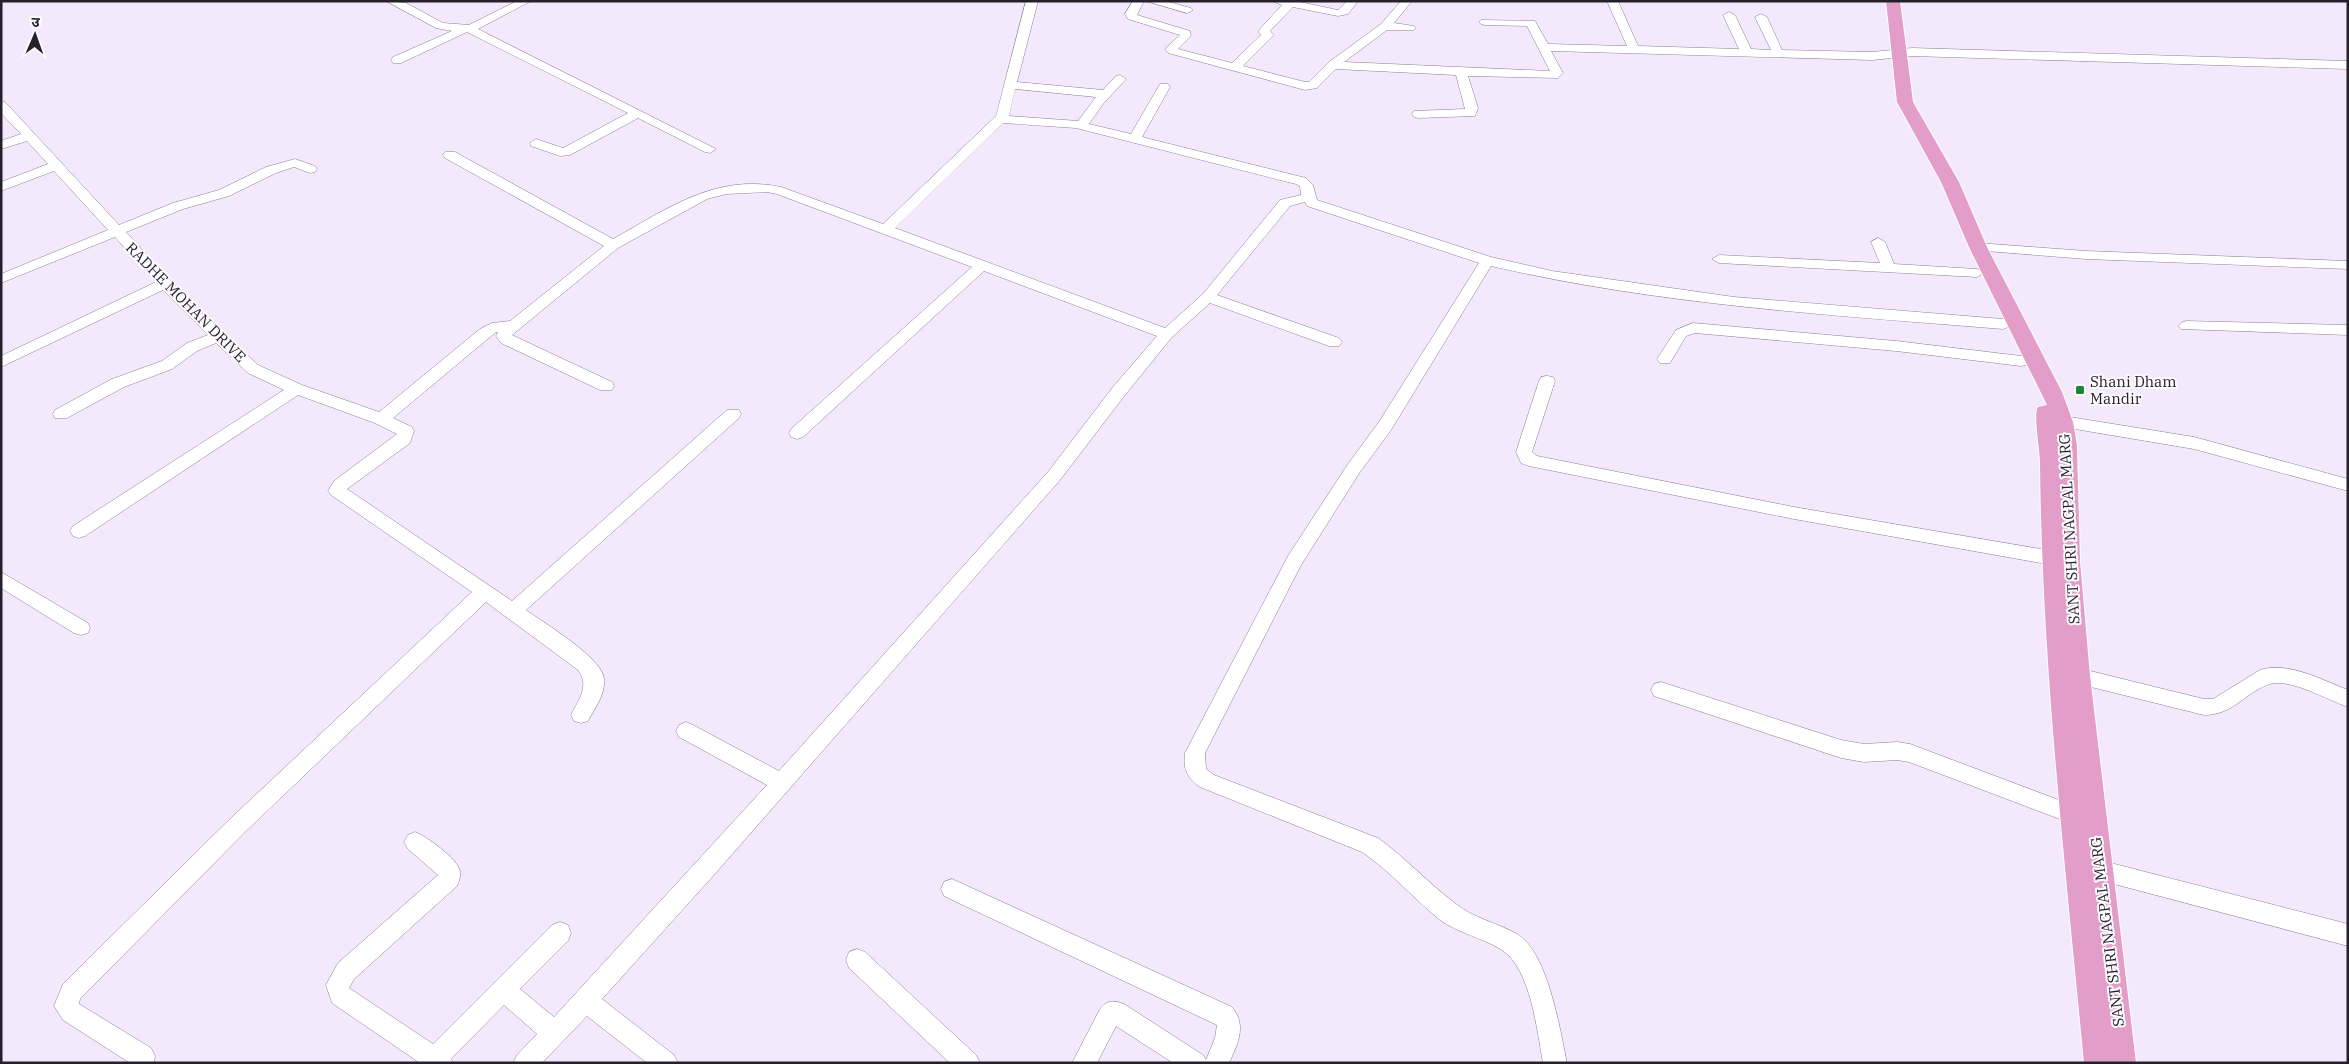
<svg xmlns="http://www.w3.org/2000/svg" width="2349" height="1064" viewBox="0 0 2349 1064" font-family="'IBM Plex Serif','Noto Sans Devanagari',serif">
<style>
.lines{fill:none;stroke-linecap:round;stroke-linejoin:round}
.minor-casing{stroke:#8b7e93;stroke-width:1}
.major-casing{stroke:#fff;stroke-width:2}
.minor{fill:#fff;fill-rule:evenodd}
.major{fill:#e29ec8;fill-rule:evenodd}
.poi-dot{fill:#198339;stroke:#fdfaff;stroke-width:2}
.labels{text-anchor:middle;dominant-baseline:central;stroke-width:4;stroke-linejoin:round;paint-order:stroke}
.street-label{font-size:15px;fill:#252029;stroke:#fdfaff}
.poi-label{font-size:15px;fill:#252029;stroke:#fdfaff;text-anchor:start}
</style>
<rect width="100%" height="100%" fill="#f4e9fc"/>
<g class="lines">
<defs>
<path id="minor" d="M386 1 406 3 443 23 469 25 517 1H531L478 29 716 149 710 153 705 152 638 118 570 155 560 156 531 146 530 143 536 139 563 148 628 113 467 32 401 63H393L391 60 393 57 452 31 436 28Z
M1026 1H1038L1017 82 1103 90 1116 76 1120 75 1126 79 1103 104 1089 124 1131 134 1160 84H1168L1170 87 1142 137 1306 178 1313 185 1317 200 1491 257 1552 271 1734 297 2003 319 2008 321 2011 324 2008 327 2003 329C1832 315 1659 305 1491 266L1391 430 1360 472 1301 565 1205 753 1206 769 1214 775 1378 838C1406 858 1428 883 1456 904 1473 918 1498 923 1517 934 1548 952 1560 1030 1567 1063H1543C1537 1031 1531 969 1502 950 1483 938 1458 933 1440 920 1413 898 1391 872 1362 852L1200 787C1187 778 1183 769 1185 753L1288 556 1348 464 1379 422 1479 263 1307 206 1305 202 1290 206 1217 295 1339 338 1342 342 1339 346H1329L1210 303 1172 337 1125 395 1060 480 713 876 602 999 674 1055 678 1063H647L587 1016 542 1063H513L517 1055 537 1034 504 1005 451 1059 453 1063H420L332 1003 326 985 338 963 438 875 408 849 404 842 408 835 415 832C426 836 458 859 460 871 461 877 459 881 457 886L354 979 349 988 433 1044 552 925 560 922 568 925 571 933 568 941 520 989 554 1017 767 785 679 737 676 731 679 725 686 722 693 725 779 771 1048 472 1113 387 1157 336 984 271 803 437 797 439 791 437 789 433 791 429 972 267 777 194 767 192 726 194 707 199 618 248 512 335 612 382 614 386 612 390H600L501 343 496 336 498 332H496L393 418 412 427 414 431 410 443 347 489 512 601 727 410H739L741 414 739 418 526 610C544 623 601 657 604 678 606 694 595 708 588 721L581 723 574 721 571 715C579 699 590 686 578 670L486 602 245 832 80 999 79 1004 151 1048 155 1056 154 1063H130L63 1020 54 1006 63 984 231 818 472 592 331 495 328 491 334 481 397 434 375 423 298 395 85 536 79 538 73 536 70 531 73 526 284 390 248 373 216 343 197 351 172 369 124 387 67 418H55L53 414 55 410 112 379 162 361 187 343 208 335 163 290 1 367V356L156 282 115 237 1 283V274L108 230 54 171 1 191V182L48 164 27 141 1 149V141L21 134 1 113V101L5 102 119 225 173 203 219 190 266 167 295 159 315 166 317 169 315 172 310 173 294 167 276 173 229 196 183 209 126 232 194 306 258 365 302 385 379 412 480 329 492 323 510 321 604 246 445 158 443 155 445 152H455L613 239C667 209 716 173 781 187L883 224 996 116ZM1015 89 1096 97 1078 121 1009 116ZM1003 123 1076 128 1296 184 1300 186 1301 195 1280 200 1203 294 1165 328 895 228Z
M1133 1H1144L1137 15 1190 31 1191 36 1178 49 1232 63 1261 35 1258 31 1260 29 1282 5 1272 1H1295L1338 10 1347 1H1358L1348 14 1338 16 1293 7 1270 31 1274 35 1243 66 1305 82H1309L1329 62 1381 24 1401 1H1412L1394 23 1414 26 1416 28 1414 30H1387L1344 62 1550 71 1527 26 1485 25 1481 24 1479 22 1481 20 1535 21 1548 44 1627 46 1607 1H1618L1638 46 1739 49 1723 15 1729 12 1735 15 1751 49 1771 50 1755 17 1761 14 1767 17 1782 50 1872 52 1912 48 2348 61V69L1912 56 1872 60 1551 51 1563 73 1558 78 1468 76 1478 108 1475 116 1418 118 1414 117 1412 114 1414 111 1465 109 1456 75 1336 69 1317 88 1305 90 1168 53 1165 49 1180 35 1128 19 1125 14Z
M1146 1H1165L1191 8 1193 10 1187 13Z
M1878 238 1885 242 1894 264 1977 269 1984 273 1977 277 1719 263 1712 259 1719 255 1880 263 1871 242Z
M1978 243 2086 251 2348 261V269L2086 259 1973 250 1971 247Z
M2186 321 2348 325V335L2181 329 2178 326 2181 323Z
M1693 323 1896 341 2021 356 2026 357 2029 361 2026 365 2021 366 1896 351 1695 333 1686 336 1670 363H1660L1657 359 1676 330Z
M1547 376 1553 377 1555 381 1532 452 1537 456 1794 507 2052 551 2058 553 2061 558 2058 563 2052 565 1794 519 1529 466 1521 463 1516 452 1539 381 1541 377Z
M2051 414 2194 437 2348 479V491L2194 449 2045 424 2043 420 2045 416Z
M1 572 88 623 90 628 88 633 81 635 74 633 1 588Z
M2078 668 2204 699H2213L2260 670C2288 661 2322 680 2348 690V707C2328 700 2290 678 2270 684 2245 692 2234 715 2204 715L2071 682 2068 676 2071 670Z
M1661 682 1841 740 1864 744 1897 742 1910 744 2080 808 2083 815 2080 822 2073 824 1909 762 1897 760 1864 762 1841 758 1654 696 1651 690 1654 684Z
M2099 860 2348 924V946L2099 880 2091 877 2088 870 2091 863Z
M952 879 1232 1007C1247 1025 1238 1044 1229 1063H1173L1116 1026 1097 1063H1072L1100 1009C1107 1000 1114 1000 1124 1004L1203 1055 1206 1060 1215 1038 1217 1025 944 896 941 889 944 882Z
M857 949 865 952 976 1055 980 1063H950L849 968 846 960 849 952Z"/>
<path id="major" d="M1886 1H1900L1913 102 1959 182 1987 247 2062 392 2073 422 2077 445 2080 561 2090 676 2136 1063H2084C2065 863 2042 663 2040 463 2040 450 2033 414 2038 407L2047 405 1969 247 1941 182 1897 102Z"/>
</defs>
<use href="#minor" class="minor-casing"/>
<use href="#major" class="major-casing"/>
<use href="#minor" class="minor"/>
<use href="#major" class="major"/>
</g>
<rect class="poi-dot" x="2075" y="385" width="10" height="10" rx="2.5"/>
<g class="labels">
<g class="street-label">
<text transform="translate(186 302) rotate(45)">RADHE MOHAN DRIVE</text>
<text transform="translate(2069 529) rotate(-93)">SANT SHRI NAGPAL MARG</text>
<text transform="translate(2107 932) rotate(-97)">SANT SHRI NAGPAL MARG</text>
</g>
<g class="poi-label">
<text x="2090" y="381">Shani Dham<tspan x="2090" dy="17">Mandir</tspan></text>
</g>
</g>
<rect width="2349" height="1064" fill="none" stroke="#252029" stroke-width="5"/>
<g transform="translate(35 35) rotate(2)" stroke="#fdfaff" stroke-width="4" paint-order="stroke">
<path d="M0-4L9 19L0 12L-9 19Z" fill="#252029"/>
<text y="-8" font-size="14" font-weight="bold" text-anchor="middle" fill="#252029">उ</text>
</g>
</svg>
